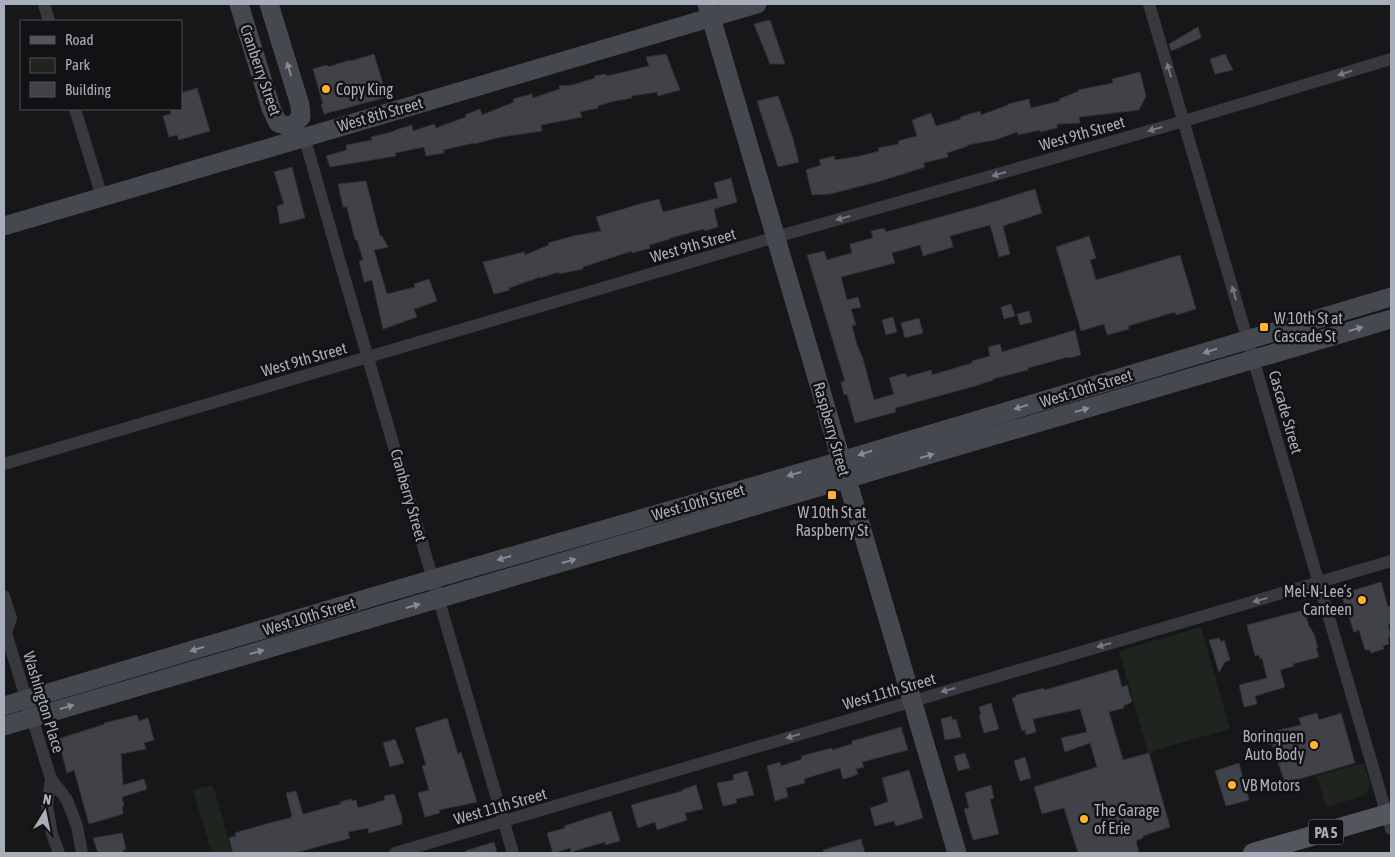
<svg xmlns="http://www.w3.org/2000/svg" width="1395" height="857" viewBox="0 0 1395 857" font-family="'Asap Condensed',sans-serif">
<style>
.green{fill:#1d251e}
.building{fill:#414247;stroke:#313136}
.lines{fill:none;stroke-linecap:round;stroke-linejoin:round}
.street{stroke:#38393f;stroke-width:12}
.secondary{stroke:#46484f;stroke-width:19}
.primary{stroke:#54565e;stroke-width:20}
.oneway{fill:#868a95}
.oneway2{fill:#767983}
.poi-dot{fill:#ffb42a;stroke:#121215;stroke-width:2}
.labels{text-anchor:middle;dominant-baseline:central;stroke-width:5;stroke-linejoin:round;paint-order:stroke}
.shield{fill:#121215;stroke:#7c7f89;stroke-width:1}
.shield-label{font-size:15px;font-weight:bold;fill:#a9aebb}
.street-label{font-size:16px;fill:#a9aebb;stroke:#121215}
.poi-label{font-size:16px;fill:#a9aebb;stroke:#121215;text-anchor:start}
</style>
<rect width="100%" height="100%" fill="#17171a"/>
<path class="green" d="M1201 627 1230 729 1155 750 1149 755 1119 651Z
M1364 763 1370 784 1366 795 1326 807 1317 776Z
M213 785 232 853H212L193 790Z"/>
<path class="building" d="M770 20 785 64H770L754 24Z
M1198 27 1201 38 1171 51 1169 44Z
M374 54 387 97 324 114 321 104H323L313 69 327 65 328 67 350 60 351 61Z
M666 54 680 90 658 96 657 92 631 96 632 98 610 102 598 106V108L580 112 582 117 541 125 542 131 501 137 474 144V143L443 150 444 153 426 156 424 147 395 153 396 156 330 167 326 156 347 150 346 145 372 140 371 137 395 131V130L412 125 413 131 434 124 436 128 466 117 465 115 480 109 482 115 514 102 513 99 532 94 533 98 560 89 559 86 572 85 595 78 594 76 606 74 607 76 649 66 646 57Z
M1225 54 1233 70 1215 74 1210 59Z
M1140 72 1146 96 1139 110 1079 117 1080 123 1057 124V128L1040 132V130L1018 135 1017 132 995 140 967 145 968 146 947 153 948 157 923 163 925 167 881 181 830 194 812 195 806 170 821 165 819 160 834 156 835 160 860 156 879 151 878 148 899 144 898 141 917 136 912 120 931 113 936 126 961 119 960 117 980 111 981 115 1008 105V104L1029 99 1031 108 1060 101 1059 99 1079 91 1078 90 1113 83 1112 79Z
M197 88 210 131 179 140 177 135 169 137 163 116 171 114 170 109H181V93Z
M778 96 792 135 799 162 778 167 757 101Z
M292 167 305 218 280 224 277 206 284 204 274 172Z
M731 178 737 202 714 209 718 227 705 231 704 229 670 238V239L649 245 650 248 632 253V251L583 267V269L559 274V272L540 278V277L509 288 510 290 494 294 483 262 524 252 525 255 549 245 548 243 573 236 601 231 596 217 643 203 659 199 663 212 718 198 714 183Z
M366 181 380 236H382L388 247 374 250 387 294 415 287 414 284 429 279 437 301 414 309 417 317 383 329 372 280 364 282 359 261 363 260 357 240H355L347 207H343L338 184Z
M1035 189 1042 213 1003 226 1010 254 999 257 990 225 950 236 953 247 923 256 920 245 892 253 895 263 841 277 847 300 858 297 861 307 851 309 856 325 852 326 857 345 863 359 874 400 894 394 889 378 905 373 907 377 931 370 932 375 972 363V361L990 356 988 347 1000 344 1002 352 1075 330 1081 355 1069 358 1068 357 1028 368V370L993 379V380L975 386 895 408 896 412 855 423 847 394 844 395 841 382 845 381 807 255 824 251 827 260 852 253 850 244 873 238 871 231 884 228 886 232 980 206Z
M1089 236 1096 258 1090 260 1096 280 1180 255 1196 309 1176 315 1175 312 1128 326 1129 329 1107 335 1104 324 1081 331 1056 247Z
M1011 304 1015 316 1004 319 1001 307Z
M1029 311 1032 322 1020 325 1017 314Z
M893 317 897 332 886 335 882 320Z
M919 318 923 333 905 338 901 323Z
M1381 582 1388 607 1391 606V624L1388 625 1391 637H1388L1389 644 1383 646 1384 649 1371 653 1370 650H1365L1359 630 1354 632 1341 594Z
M1304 610 1309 626 1314 634 1318 648H1316L1319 657 1293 664 1294 666 1280 670 1285 687 1255 696 1257 704 1244 707 1239 685 1267 678 1262 658 1260 659 1259 655 1255 656 1247 625Z
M1219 638 1221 642 1224 640 1230 660 1225 662 1219 672 1209 640Z
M1117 669 1122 687 1127 685 1132 702 1123 706 1124 708 1109 712 1123 760 1149 753 1170 827 1143 836V838L1136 841 1139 853H1078L1064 808 1042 814 1034 787 1097 767 1090 743 1065 752 1061 738 1087 732 1080 709 1033 719 1036 732 1026 735 1025 730 1022 731 1012 698 1016 697V695L1044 688 1045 690Z
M991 703 999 729 984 733 979 715H981L979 707Z
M1317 713 1319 720 1341 713 1355 763 1285 783 1272 744 1268 745 1265 733 1301 725 1299 718Z
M137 715 139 721 148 718 154 740 144 743 146 749 121 754 123 785 144 779 147 789 122 797 124 806H122L123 814 89 824 74 770 67 773 58 739 105 724 104 723Z
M952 716V720L956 719 961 737 945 740 941 719Z
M447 718 458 754 461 752 477 802 439 810 440 813 425 817 418 793 429 790 422 766 426 765 415 728Z
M901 727 908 750 862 762 864 767 856 769 858 774 851 777 843 779 840 768 804 779 805 783 786 788 788 797 775 801 767 766 780 762 781 766 802 759 801 756 832 748V750L852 744V741Z
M395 739 404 763 390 767 383 743Z
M965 753 970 768 958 771 954 756Z
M1025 757 1031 778 1020 781 1014 761Z
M1239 763 1249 800 1226 806 1215 771Z
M909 770 923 818 896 826 894 821 875 826 870 808 888 802 882 778Z
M747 771 754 795 736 799 737 803 723 806 717 783 734 780 733 775Z
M696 785 703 809 685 813 687 820 657 830 655 822 638 828 631 805 682 791V790Z
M991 785 994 798 990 799 999 834 973 840 964 809 969 808 965 793Z
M296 791 303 814 341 804 340 802 351 799 352 801 356 800 358 808 385 800 384 796 394 794 402 817V824L369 833 368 828 348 832 350 838 295 853H233L229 838 236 836 235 833 269 823 290 818V817L292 816 286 793Z
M611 811 620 841 606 845 605 842 571 852 570 848 553 853 547 833 565 828 564 826Z
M122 833 126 849 123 850 124 853H98L93 838Z
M861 839 865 853H824L823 850Z
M494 842 497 853H466L465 851Z"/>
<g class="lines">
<path class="street" d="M44 4 49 21
M1149 4 1391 829
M75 109 102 197
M304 136 339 259 513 853
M4 464 776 237 1184 121 1391 59
M4 596 11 618 6 633
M4 631 6 633 51 779 67 800 77 826 82 853
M51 779 47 806 52 834 59 853
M395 853 1391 561"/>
<path class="secondary" d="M239 4 271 108 278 123 291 127 301 117 300 105 269 4
M707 4 957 853
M4 226 757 4
M4 706 433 579 841 461 1391 297
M4 726 1391 319"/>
<path class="primary" d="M1253 853 1391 813"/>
</g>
<defs><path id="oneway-solid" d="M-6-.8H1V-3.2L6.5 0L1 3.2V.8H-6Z" transform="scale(1.25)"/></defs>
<g class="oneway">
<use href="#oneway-solid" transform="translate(289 69) rotate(-107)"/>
<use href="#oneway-solid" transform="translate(1356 329) rotate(-16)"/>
<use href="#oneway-solid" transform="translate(1210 351) rotate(163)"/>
<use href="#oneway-solid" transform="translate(1021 407) rotate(163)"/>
<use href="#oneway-solid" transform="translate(1082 410) rotate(-16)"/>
<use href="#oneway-solid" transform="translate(865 453) rotate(163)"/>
<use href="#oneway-solid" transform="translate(927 456) rotate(-16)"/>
<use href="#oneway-solid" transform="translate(794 474) rotate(164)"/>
<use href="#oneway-solid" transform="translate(504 558) rotate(164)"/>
<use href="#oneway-solid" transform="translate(569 561) rotate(-16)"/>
<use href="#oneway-solid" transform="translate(413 606) rotate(-16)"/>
<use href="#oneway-solid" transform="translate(197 649) rotate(163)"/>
<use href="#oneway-solid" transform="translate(257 652) rotate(-16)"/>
<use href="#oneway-solid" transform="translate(67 707) rotate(-16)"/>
</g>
<g class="oneway2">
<use href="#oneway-solid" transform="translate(1169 70) rotate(-106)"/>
<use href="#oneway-solid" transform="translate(1345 73) rotate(163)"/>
<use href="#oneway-solid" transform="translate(1155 129) rotate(164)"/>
<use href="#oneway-solid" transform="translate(999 174) rotate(164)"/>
<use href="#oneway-solid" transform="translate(843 218) rotate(164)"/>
<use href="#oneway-solid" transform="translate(1234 293) rotate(-106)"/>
<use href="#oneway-solid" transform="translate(1260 600) rotate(164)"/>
<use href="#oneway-solid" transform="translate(1104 645) rotate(164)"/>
<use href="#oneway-solid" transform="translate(948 690) rotate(164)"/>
<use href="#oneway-solid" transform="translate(793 736) rotate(164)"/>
</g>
<g class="poi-dot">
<circle cx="326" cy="89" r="5"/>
<rect x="1259" y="322" width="10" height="10" rx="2.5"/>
<rect x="827" y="490" width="10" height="10" rx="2.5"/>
<circle cx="1362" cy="600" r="5"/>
<circle cx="1314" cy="745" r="5"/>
<circle cx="1232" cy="785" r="5"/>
<circle cx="1084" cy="819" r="5"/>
</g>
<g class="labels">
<rect class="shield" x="1308.5" y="819.5" width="35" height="25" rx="4"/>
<g class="shield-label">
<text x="1326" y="832">PA 5</text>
</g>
<g class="street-label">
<text transform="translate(261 70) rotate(71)">Cranberry Street</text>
<text transform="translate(380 114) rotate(-16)">West 8th Street</text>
<text transform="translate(1082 133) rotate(-16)">West 9th Street</text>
<text transform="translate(693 245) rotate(-16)">West 9th Street</text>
<text transform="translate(304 359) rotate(-16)">West 9th Street</text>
<text transform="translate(1086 388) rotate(-17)">West 10th Street</text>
<text transform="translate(1286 412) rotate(74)">Cascade Street</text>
<text transform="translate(832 429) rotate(74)">Raspberry Street</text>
<text transform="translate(409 495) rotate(74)">Cranberry Street</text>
<text transform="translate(698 502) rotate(-16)">West 10th Street</text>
<text transform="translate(309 616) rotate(-17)">West 10th Street</text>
<text transform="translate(889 691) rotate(-16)">West 11th Street</text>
<text transform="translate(44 702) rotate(73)">Washington Place</text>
<text transform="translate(500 806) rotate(-16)">West 11th Street</text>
</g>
<g class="poi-label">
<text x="336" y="89">Copy King</text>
<text x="1274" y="318">W 10th St at<tspan x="1274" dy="18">Cascade St</tspan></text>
<text x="832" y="512" text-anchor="middle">W 10th St at<tspan x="832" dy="18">Raspberry St</tspan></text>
<text x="1352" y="591" text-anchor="end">Mel-N-Lee´s<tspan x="1352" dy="18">Canteen</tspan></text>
<text x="1304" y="736" text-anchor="end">Borinquen<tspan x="1304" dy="18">Auto Body</tspan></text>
<text x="1242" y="785">VB Motors</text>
<text x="1094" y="810">The Garage<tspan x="1094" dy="18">of Erie</tspan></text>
</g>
</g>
<rect width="1395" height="857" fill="none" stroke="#a9aebb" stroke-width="10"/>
<rect x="20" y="20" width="162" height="90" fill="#121215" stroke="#4e5057"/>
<rect x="30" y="36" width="25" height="8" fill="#54565e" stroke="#4e5057"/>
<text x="65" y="45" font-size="15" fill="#a9aebb">Road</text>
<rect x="30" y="58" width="25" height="15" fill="#1d251e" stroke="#4e5057"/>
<text x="65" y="70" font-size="15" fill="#a9aebb">Park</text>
<rect x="30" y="82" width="25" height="15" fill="#414247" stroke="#4e5057"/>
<text x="65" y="95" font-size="15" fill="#a9aebb">Building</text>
<g transform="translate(45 812) rotate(10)" stroke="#121215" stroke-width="4" paint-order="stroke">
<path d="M0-4L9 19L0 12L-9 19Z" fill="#a9aebb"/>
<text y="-8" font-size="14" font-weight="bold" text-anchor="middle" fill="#a9aebb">N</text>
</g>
</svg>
